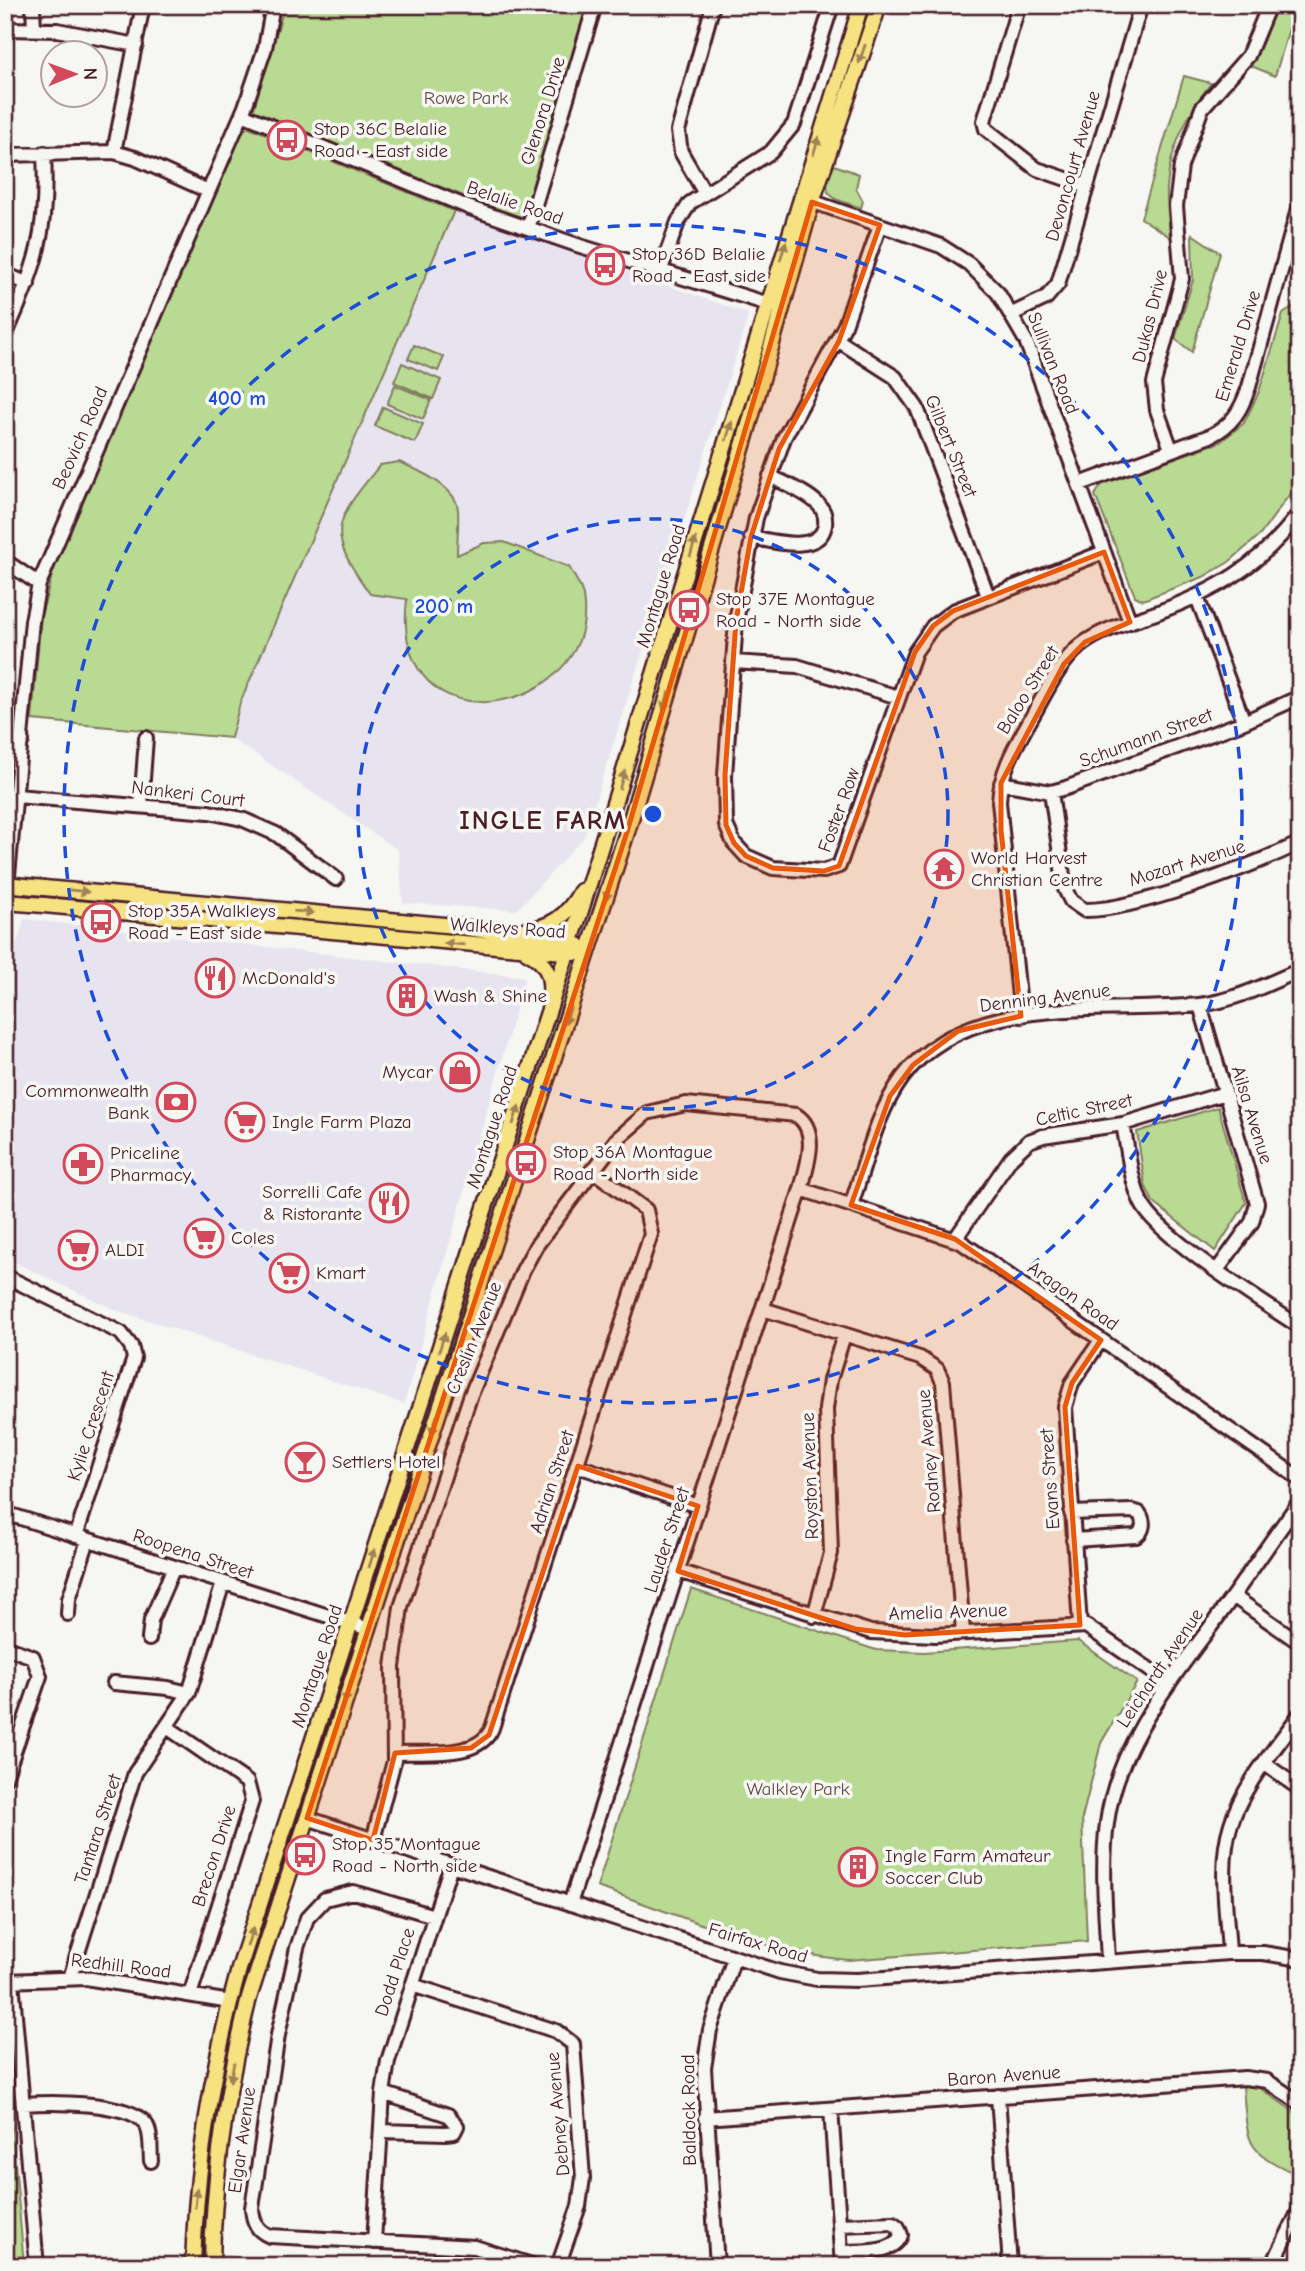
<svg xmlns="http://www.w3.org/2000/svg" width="1305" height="2271" viewBox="0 0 1305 2271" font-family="'Comic Neue',sans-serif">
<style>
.built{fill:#e7e4f0}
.green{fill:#b9da93;stroke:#827c5f;stroke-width:2}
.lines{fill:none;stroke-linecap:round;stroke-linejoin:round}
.minor-casing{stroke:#4a1f2b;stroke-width:18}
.major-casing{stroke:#4a1f2b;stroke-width:19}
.minor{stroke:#f6f6f2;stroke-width:12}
.major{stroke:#f6e281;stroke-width:14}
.major-bridge-casing{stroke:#4a1f2b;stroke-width:19;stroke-linecap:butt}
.major-bridge{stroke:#f6e281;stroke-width:14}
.oneway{fill:#a08056}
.marked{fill:#e8590c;fill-opacity:0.2;stroke:#e8590c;stroke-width:5;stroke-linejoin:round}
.ring{fill:none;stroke:#1d4ed8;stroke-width:3.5;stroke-dasharray:12 9}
.labels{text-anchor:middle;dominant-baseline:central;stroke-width:7;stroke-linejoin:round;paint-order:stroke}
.park-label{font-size:19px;fill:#664e45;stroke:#f6f6f2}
.street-label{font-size:19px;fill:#4a1f2b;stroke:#f6f6f2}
.poi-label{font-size:19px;fill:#4a1f2b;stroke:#f6f6f2;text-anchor:start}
.district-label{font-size:26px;font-weight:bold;letter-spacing:2px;fill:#4a1f2b;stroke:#f6f6f2}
.centre{fill:#1d4ed8;stroke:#f6f6f2;stroke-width:3.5}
.ring-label{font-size:21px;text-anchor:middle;font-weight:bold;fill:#1d4ed8;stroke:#f6f6f2;stroke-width:7;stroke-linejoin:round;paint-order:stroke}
</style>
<rect width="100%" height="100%" fill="#f6f6f2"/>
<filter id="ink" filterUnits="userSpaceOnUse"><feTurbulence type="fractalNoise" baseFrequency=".0143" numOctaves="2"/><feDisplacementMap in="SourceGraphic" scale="14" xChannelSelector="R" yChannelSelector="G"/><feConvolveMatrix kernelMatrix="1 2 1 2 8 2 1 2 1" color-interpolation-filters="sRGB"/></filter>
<g filter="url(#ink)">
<path class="built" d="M454 211 749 314 584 837 517 910 403 903 398 850 231 738 240 703Z
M24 919 525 977 404 1404 113 1309 5 1258V987Z"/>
<path class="green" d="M285 5H590L525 221 253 111Z
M1275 5H1296L1275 76 1249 65 1263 41Z
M1184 76 1211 83C1188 112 1169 150 1167 188 1166 204 1169 221 1170 237L1141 218Z
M249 127 454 211 240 703 231 738 32 720 41 616 59 550 239 132Z
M834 165 859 174 856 188 863 201 861 208 835 199 828 192 827 182Z
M1192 234 1220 253 1192 352 1175 339 1193 280Z
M1300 302V480L1260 535 1229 562 1203 577 1143 600 1135 596 1095 495 1102 484 1220 442 1244 423 1259 392 1283 314Z
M414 345 444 357 438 371 408 359Z
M402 363 441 380 433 399 394 382Z
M395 385 431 400 423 419 387 404Z
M383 407 423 424 415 443 375 426Z
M399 462C418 470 457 487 458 510 459 525 457 540 457 555L484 543 504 542 569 567C574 576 582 587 583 596 602 714 388 758 407 599L370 594C325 531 333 523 380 465Z
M1218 1107 1246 1203 1215 1251 1153 1202 1145 1185 1137 1132Z
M691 1589 876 1650 924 1652 1078 1641 1137 1682 1101 1743 1082 1818 1087 1941 849 1960C765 1953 677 1914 597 1887Z
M5 2048 24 2265 5 2266Z
M1243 2086 1260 2088 1300 2116V2176C1244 2150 1248 2146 1243 2086Z"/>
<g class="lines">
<defs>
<path id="minor" d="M33 5 34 29
M1019 5 984 121 986 129 1037 169 1087 186
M5 29 57 30 136 45
M242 114 470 208 580 246 778 307
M114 152 143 5
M5 155 114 152 135 158 208 191
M704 192 681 152 678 131 713 5
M805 199 941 246 969 264 998 293 1026 341 1130 622
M880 225 845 325 784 438 756 518 736 621 725 775 726 825 734 843 746 856 773 868 824 871 839 866 915 652 933 626 953 611 1104 552
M528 228 595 5
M660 272 678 222 690 203 771 152 794 124 832 5
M5 274 28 284
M1012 314 1046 298 1058 284 1141 5
M5 336C37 263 48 234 44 153
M839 341 895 377 917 408 988 596
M1171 449 1157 410 1154 383 1182 279 1176 206 1181 166 1202 108 1248 56 1269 5
M1080 484 1210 436C1233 425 1241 410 1249 387L1300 202
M751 537C771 541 820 555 825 525 826 517 824 510 818 504 806 492 785 484 770 476
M5 561 39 584
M1197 597 1244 722
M734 662 797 666 898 697
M5 739 22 741
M1001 783 1051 792 1066 788 1244 722 1300 697
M1051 792 1065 889 1071 901 1084 910C1135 911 1252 866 1300 843
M16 796 209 812 242 819 276 834 336 879
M141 806 146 738
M5 907 32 621 39 584 245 107 265 48 273 5
M1200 1005 1257 1203 1252 1222 1218 1269
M1021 1016 999 802C1000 772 1015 747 1029 722 1044 697 1057 665 1080 646 1100 630 1129 622 1153 614 1214 592 1261 566 1300 512
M1123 1124C1128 1149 1130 1178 1141 1202 1156 1236 1264 1303 1300 1327
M801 1189 961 1242 1300 1479
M851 1205C866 1163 876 1113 903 1077 968 990 1104 1015 1199 1005 1234 1001 1268 984 1300 970
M955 1239 1011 1158 1029 1141 1043 1136 1123 1124 1225 1093
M5 1276 121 1333 131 1346 134 1358 76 1536
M763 1309 920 1358 937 1369 943 1382 963 1632
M578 1466 698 1506
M5 1513 369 1629
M1071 1513 1132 1511 1139 1513C1145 1521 1144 1531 1136 1536L1073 1540
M678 1571 871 1632 935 1635 1086 1626 1169 1683
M1233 1596 1300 1643
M68 1614 69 1599 88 1540
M814 1616 831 1553 826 1409 830 1380 844 1335
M1080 1625 1065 1407 1072 1383 1101 1340
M149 1639 151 1620 174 1567
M5 1647 33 1657 40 1676 5 1778
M114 1683 168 1688 189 1693
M167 1727 247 1782 252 1801 190 1995
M395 1753C423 1751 479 1760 492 1728L651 1234 646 1210 592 1170
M1265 1764 1300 1789
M307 1818 780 1972 817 1979 857 1980 1229 1953H1263L1300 1959
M373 1840 394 1761 393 1667 401 1607 470 1397 523 1270 536 1246 617 1139 647 1113 686 1104 796 1115C820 1130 807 1166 801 1189L570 1904
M434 1916 353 1892 325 1899 307 1918 297 1948 278 2035 252 2208C253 2222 257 2231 270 2236L475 2247 535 2266
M1229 1953C1227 1912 1218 1864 1231 1824 1244 1783 1276 1748 1300 1714
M1108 1962C1106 1916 1101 1868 1107 1823 1117 1743 1174 1677 1220 1614 1247 1577 1273 1538 1300 1501
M70 1978 135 1773 189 1693 223 1583
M6 1981 86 1978 230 2002
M12 1981 37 2266
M412 1985 556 2031 573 2044 583 2178 579 2206 558 2266
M998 2096 1010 2266
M23 2104C49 2102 127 2101 145 2123 152 2132 150 2150 151 2161
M831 2109 842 2266
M705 2118 1245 2078 1267 2081 1300 2103
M381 2131 445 2133 454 2132 457 2126 448 2115 383 2093
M839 2225 893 2223 898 2227 901 2235C895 2255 858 2251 841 2252
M374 2242 383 2093 388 2061 451 1865
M717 2266 704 2068 710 2030 734 1958
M1272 2266 1300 2209"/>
<path id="major" d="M44 888 455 926 578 945
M44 905 574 953
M523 930C551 929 568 915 581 891
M527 952C545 961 552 974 550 994
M193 2266C196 2164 212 2067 239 1969L582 907 861 5
M212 2266C213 2174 227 2086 249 1998L627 832 745 439 812 202 879 5"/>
</defs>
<use href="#minor" class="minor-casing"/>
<use href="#major" class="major-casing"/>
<use href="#minor" class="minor"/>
<use href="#major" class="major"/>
<defs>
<path id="major-bridge" d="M5 884 44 888
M5 902 44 905"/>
</defs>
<use href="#major-bridge" class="major-bridge-casing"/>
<use href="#major-bridge" class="major-bridge"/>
</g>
<defs><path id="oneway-solid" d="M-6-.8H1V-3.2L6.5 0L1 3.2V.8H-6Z" transform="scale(1.75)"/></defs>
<g class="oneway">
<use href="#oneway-solid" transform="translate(862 54) rotate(109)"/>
<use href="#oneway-solid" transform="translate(816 146) rotate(-72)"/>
<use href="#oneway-solid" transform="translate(783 251) rotate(-73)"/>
<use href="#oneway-solid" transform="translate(729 431) rotate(-73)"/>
<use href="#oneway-solid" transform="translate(693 547) rotate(-73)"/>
<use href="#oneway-solid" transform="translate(666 701) rotate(107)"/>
<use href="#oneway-solid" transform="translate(622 780) rotate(-73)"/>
<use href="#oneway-solid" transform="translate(79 891) rotate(6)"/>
<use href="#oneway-solid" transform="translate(608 891) rotate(108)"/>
<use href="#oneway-solid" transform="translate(304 912) rotate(5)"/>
<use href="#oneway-solid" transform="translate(454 944) rotate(-175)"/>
<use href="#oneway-solid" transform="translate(568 1015) rotate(108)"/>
<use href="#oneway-solid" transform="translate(516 1115) rotate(-72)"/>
<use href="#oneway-solid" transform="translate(442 1342) rotate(-72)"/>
<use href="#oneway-solid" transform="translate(434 1425) rotate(108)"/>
<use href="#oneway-solid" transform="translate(372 1558) rotate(-72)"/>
<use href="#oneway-solid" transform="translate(347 1694) rotate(108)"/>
<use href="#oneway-solid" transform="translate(250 1937) rotate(-72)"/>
<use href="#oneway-solid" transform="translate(232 2072) rotate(102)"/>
<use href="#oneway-solid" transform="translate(196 2198) rotate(-84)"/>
</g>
</g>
<path class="marked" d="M812 202 880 225 839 341 779 449 751 537 736 621 725 775 726 825 734 843 746 856 773 868 824 871 839 866 915 652 933 626 953 611 1104 552 1130 622 1085 642 1064 664 1001 783V830L1021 1016 958 1031 913 1065 890 1096 851 1205 955 1239 1101 1340 1072 1383 1065 1407 1080 1625 905 1635 855 1629 678 1571 698 1506 578 1466 489 1735 471 1748 395 1753 373 1840 307 1818 627 832Z"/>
<g class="ring">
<circle cx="653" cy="814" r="295"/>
<circle cx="653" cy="814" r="589"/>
</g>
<defs>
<symbol id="bus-ring" viewBox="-11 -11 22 22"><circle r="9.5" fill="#f6f6f2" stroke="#d1495b" stroke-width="1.5"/><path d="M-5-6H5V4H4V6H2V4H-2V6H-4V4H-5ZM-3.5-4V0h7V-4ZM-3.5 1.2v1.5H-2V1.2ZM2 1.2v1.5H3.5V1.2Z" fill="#d1495b"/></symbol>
<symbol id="temple-ring" viewBox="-11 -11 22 22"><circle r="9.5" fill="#f6f6f2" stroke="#d1495b" stroke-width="1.5"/><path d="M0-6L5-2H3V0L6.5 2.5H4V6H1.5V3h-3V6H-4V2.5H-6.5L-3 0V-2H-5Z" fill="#d1495b"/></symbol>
<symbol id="restaurant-ring" viewBox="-11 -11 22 22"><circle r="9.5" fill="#f6f6f2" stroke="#d1495b" stroke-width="1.5"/><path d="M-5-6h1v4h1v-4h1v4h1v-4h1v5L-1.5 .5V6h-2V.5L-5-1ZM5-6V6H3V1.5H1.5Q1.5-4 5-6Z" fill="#d1495b"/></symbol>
<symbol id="building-ring" viewBox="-11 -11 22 22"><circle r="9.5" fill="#f6f6f2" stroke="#d1495b" stroke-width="1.5"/><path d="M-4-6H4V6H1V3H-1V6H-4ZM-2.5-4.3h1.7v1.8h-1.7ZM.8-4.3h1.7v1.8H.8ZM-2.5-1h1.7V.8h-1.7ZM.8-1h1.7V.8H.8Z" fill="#d1495b"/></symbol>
<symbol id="shop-ring" viewBox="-11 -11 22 22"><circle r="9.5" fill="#f6f6f2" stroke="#d1495b" stroke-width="1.5"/><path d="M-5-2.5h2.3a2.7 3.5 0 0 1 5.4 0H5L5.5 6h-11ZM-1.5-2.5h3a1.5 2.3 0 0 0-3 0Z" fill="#d1495b"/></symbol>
<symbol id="bank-ring" viewBox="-11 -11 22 22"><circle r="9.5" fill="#f6f6f2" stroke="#d1495b" stroke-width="1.5"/><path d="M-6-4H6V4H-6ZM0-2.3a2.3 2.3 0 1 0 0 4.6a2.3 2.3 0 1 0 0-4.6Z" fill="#d1495b"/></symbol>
<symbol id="supermarket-ring" viewBox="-11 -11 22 22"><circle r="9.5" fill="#f6f6f2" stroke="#d1495b" stroke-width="1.5"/><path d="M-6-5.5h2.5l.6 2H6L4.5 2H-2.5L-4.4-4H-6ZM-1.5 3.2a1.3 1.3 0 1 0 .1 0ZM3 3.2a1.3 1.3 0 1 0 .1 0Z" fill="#d1495b"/></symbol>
<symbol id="pharmacy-ring" viewBox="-11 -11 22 22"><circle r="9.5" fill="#f6f6f2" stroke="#d1495b" stroke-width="1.5"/><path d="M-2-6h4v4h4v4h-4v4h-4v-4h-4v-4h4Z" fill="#d1495b"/></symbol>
<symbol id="bar-ring" viewBox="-11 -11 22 22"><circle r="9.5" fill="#f6f6f2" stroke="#d1495b" stroke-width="1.5"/><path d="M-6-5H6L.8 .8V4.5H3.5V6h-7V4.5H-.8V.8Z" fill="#d1495b"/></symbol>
</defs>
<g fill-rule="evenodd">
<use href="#bus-ring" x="265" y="118" width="44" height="44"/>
<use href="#bus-ring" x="583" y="243" width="44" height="44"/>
<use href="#bus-ring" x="667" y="588" width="44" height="44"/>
<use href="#temple-ring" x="922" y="847" width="44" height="44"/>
<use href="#bus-ring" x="79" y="900" width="44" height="44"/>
<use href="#restaurant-ring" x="193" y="956" width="44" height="44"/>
<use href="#building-ring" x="385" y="974" width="44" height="44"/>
<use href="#shop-ring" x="438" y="1050" width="44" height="44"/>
<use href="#bank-ring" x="154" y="1080" width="44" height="44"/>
<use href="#supermarket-ring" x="223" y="1100" width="44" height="44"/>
<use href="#bus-ring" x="504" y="1141" width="44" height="44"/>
<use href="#pharmacy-ring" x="61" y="1142" width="44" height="44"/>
<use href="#restaurant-ring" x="367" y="1181" width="44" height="44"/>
<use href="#supermarket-ring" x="182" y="1216" width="44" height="44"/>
<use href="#supermarket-ring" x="56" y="1228" width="44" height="44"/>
<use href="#supermarket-ring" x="267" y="1251" width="44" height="44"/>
<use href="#bar-ring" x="283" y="1440" width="44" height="44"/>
<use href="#bus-ring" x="283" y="1833" width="44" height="44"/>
<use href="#building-ring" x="836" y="1845" width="44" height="44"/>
</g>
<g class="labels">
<g class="park-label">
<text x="466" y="98">Rowe Park</text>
<text x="798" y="1789">Walkley Park</text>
</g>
<g class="street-label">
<text transform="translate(543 111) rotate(-73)">Glenora Drive</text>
<text transform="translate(1073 166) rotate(-74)">Devoncourt Avenue</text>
<text transform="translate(515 203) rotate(19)">Belalie Road</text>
<text transform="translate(1150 316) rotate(-76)">Dukas Drive</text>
<text transform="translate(1238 346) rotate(-73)">Emerald Drive</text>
<text transform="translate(1053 363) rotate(68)">Sullivan Road</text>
<text transform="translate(80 438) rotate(-66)">Beovich Road</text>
<text transform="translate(951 446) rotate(68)">Gilbert Street</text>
<text transform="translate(661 586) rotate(-73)">Montague Road</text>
<text transform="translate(1028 690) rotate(-58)">Baloo Street</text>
<text transform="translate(1146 738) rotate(-20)">Schumann Street</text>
<text transform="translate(188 794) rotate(7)">Nankeri Court</text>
<text transform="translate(839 810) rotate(-70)">Foster Row</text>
<text transform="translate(1187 863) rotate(-17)">Mozart Avenue</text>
<text transform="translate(508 928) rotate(4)">Walkleys Road</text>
<text transform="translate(1045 998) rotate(-7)">Denning Avenue</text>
<text transform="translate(1084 1110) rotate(-12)">Celtic Street</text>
<text transform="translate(1252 1115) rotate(73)">Ailsa Avenue</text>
<text transform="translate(492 1127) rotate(-72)">Montague Road</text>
<text transform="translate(1073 1296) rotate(35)">Aragon Road</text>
<text transform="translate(474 1338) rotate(-68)">Creslin Avenue</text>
<text transform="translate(91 1426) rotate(-72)">Kylie Crescent</text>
<text transform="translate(929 1451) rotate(-95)">Rodney Avenue</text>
<text transform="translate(810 1476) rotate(-92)">Royston Avenue</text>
<text transform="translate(1050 1479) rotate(-94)">Evans Street</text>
<text transform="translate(552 1482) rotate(-72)">Adrian Street</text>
<text transform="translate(667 1540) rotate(-72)">Lauder Street</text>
<text transform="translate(193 1554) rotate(18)">Roopena Street</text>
<text transform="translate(948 1612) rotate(-2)">Amelia Avenue</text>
<text transform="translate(317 1666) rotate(-72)">Montague Road</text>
<text transform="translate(1160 1668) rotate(-56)">Leichardt Avenue</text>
<text transform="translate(98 1829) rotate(-72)">Tantara Street</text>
<text transform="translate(214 1856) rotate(-72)">Brecon Drive</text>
<text transform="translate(758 1943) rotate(16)">Fairfax Road</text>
<text transform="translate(121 1966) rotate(7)">Redhill Road</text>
<text transform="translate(395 1972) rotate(-72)">Dodd Place</text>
<text transform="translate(1004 2076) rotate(-4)">Baron Avenue</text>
<text transform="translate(689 2110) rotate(-91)">Baldock Road</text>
<text transform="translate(558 2114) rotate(-95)">Debney Avenue</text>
<text transform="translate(242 2140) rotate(-82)">Elgar Avenue</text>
</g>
<g class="poi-label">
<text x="314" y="129">Stop 36C Belalie<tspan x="314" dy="22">Road - East side</tspan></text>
<text x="632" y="254">Stop 36D Belalie<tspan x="632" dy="22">Road - East side</tspan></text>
<text x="716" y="599">Stop 37E Montague<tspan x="716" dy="22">Road - North side</tspan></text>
<text x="971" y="858">World Harvest<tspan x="971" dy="22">Christian Centre</tspan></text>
<text x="128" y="911">Stop 35A Walkleys<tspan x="128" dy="22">Road - East side</tspan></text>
<text x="242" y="978">McDonald's</text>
<text x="434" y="996">Wash &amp; Shine</text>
<text x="433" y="1072" text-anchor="end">Mycar</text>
<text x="149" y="1091" text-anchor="end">Commonwealth<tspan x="149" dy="22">Bank</tspan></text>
<text x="272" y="1122">Ingle Farm Plaza</text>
<text x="553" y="1152">Stop 36A Montague<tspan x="553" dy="22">Road - North side</tspan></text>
<text x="110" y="1153">Priceline<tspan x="110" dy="22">Pharmacy</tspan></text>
<text x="362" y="1192" text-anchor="end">Sorrelli Cafe<tspan x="362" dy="22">&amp; Ristorante</tspan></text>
<text x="231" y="1238">Coles</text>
<text x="105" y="1250">ALDI</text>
<text x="316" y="1273">Kmart</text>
<text x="332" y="1462">Settlers Hotel</text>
<text x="332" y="1844">Stop 35 Montague<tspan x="332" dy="22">Road - North side</tspan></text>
<text x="885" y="1856">Ingle Farm Amateur<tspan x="885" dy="22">Soccer Club</tspan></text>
</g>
<g class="district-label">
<text x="543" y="821">INGLE FARM</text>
</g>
</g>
<circle cx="653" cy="814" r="10" class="centre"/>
<g class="ring-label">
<text x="237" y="405">400 m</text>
<text x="444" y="613">200 m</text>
</g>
<rect width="1305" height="2271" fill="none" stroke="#f6f6f2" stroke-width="28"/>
<rect x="14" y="14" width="1277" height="2243" fill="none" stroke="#4a1f2b" stroke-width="2.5" filter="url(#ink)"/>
<g transform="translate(74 74) rotate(89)"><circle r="33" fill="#f6f6f2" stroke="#b1a0a2" stroke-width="2"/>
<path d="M0-5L12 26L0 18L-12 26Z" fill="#d1495b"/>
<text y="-10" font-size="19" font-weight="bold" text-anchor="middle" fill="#4a1f2b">N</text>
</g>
</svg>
